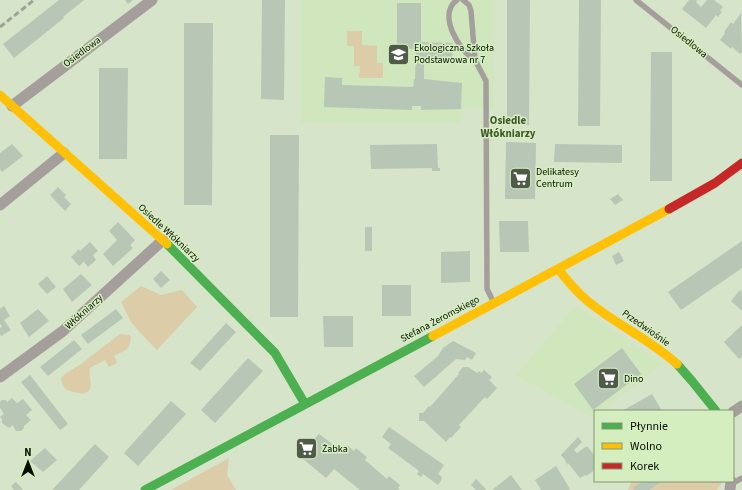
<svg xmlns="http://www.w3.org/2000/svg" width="742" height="490" viewBox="0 0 742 490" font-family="'Source Sans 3',sans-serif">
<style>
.built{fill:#d0e6bd}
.green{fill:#dccca7}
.building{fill:#b8c7b5}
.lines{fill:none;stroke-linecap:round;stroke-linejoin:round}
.lane{stroke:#a59f9c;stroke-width:5.5}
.street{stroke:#a59f9c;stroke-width:11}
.fast{stroke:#4caf50;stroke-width:9}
.slow{stroke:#ffc107;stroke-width:9}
.jam{stroke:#c62828;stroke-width:9}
.rail{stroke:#9fa397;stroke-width:3;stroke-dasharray:6 3;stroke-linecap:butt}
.labels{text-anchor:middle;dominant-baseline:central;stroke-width:3;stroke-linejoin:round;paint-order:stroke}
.street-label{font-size:10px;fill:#080f02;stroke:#d5eebf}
.poi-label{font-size:10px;fill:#080f02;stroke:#d5eebf;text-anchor:start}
.neighbourhood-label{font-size:11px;font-weight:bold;fill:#41552c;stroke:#d5eebf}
</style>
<rect width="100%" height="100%" fill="#d6e4ca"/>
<path class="built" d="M302 0H494L493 109 462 108V123H301Z
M576 306 663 364 601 411H595V415L592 417 516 375Z"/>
<path class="green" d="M347 31H362V45L377 46V63H383V78H359L360 66H354V46H347Z
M141 286 161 295 182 290 197 307 157 350 144 337 131 322 121 302Z
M120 334 129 335 131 337C130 351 125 350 114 356L117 363 109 367 105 360 90 368C88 377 93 383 89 391L83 394C71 391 63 392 61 378L65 374 81 364Z
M229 458 227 475 236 490H171Z
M632 481H723L717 490H628Z"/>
<path class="building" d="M59 0H84L63 17 64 18 14 58 3 44Z
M125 0H133L128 4Z
M262 0H285L284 100 261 99Z
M507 0H530L529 125H507Z
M579 0H601L600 126H578Z
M689 0H696L697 1 696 2 701 7 707 0H714L723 7 720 11 722 12 718 17 716 15 706 28 682 9Z
M397 3H421V42L453 43 452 63 424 62V79L462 83 461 109 421 110V106H412V110L324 107 325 77 342 78V85L413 87 414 79H415L416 49H397Z
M741 13 742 52 740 54 732 47 731 49 720 40 725 33 724 32 731 22 733 24Z
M184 23H213L212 205H184Z
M651 52H672V181H650Z
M99 68H128L127 159H99Z
M270 135H299L298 317H270Z
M506 142 536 143 535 199H505Z
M12 144 23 156 2 172 0 169V153Z
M437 144 438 168H440V171H432V168L371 169 370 145Z
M555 144 622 145V163L554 162Z
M58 187 66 195 64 197 71 204 65 211 50 195Z
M618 194 623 200 615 205 610 199Z
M499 221H528L529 252H500Z
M118 222 135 240 130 245 133 248 113 266 103 254 117 240 109 231Z
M365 227H372V251H365Z
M742 241V268L681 310 668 292Z
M90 242 98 251 93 255 96 260 88 267 84 262 87 259 79 266 71 257 79 249 80 251Z
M470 251V282L441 283V252Z
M619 252 624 261 616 265 612 256Z
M161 271 170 280 161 288 153 279Z
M81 274 92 285 72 302 63 289Z
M47 276 56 287 47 294 38 284Z
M382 285H411V316H382Z
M740 290 742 292V311L731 301Z
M4 306 10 316 4 320 11 330 1 336 0 334V328L2 326 0 324V309Z
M38 309 49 321 29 337 20 323Z
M116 309 123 318 88 344 81 335Z
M323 316H353V347H324Z
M226 323 236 332 200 371 190 363Z
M742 325V357L739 359 724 342Z
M74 340 82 349 48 376 40 367Z
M453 341 476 353 472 360 467 357 465 360 456 359 424 387 414 376 438 356 443 348Z
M622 348 641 374 593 410 574 384Z
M248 358 263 371 215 423 201 410Z
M463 367H468L477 373 479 371 481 373 484 370 492 377 489 380 497 388 487 399 485 397 459 425 461 427 451 438 450 437 446 442 424 421H419V413H423L429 406 430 407 459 374 458 373Z
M30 375 68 424 60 430 21 382Z
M652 394 662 411H622Z
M12 398 17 403 23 399 32 410 26 415 31 420 24 426V428L21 431H16L14 428 13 425 9 428 2 423V419L0 417 4 414 0 408V402L2 400H6L7 402Z
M171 401 186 414 138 466 124 453Z
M389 427 444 465 438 474 442 477 441 478 442 479 438 485 423 474 421 477 417 474 419 471 388 448 391 444 382 437Z
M319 434 335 446 332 449 339 454 347 445 354 451 356 448 367 457 365 460 380 473 387 479 389 476 400 485 398 488 400 490H360L334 469 326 478 297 454 311 438 313 440Z
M578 437 582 442 574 450 577 453 587 446 595 456V470L586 476 585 475 580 478 568 463 567 465 565 460 561 455Z
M95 444 109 457 79 490H52Z
M45 448 57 460 43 472 30 461Z
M556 466 570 489 569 490H541L535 480Z
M511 475 522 490H492Z
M476 479 486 489 485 490H476L471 485Z
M643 481H662L649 490H634L633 488Z
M16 482 20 486 23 490H14L11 486Z"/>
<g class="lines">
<path class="lane" d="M457 0C437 14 459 51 475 60
M463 0 469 5 471 11 475 60 486 81 487 289 494 303
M636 0 742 85
M731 484 742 478"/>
<path class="street" d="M12 106 152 0
M0 205 64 153
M0 377 63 331 163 240
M733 412 742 406
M730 490 731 481"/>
<path class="fast" d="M167 244 275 353 305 404
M677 364 692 381 716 411
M145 490 433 336"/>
<path class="slow" d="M0 95 167 244
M558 269C569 283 580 296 594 306 621 327 652 341 677 364
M433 336 669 209"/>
<path class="jam" d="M669 209 715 183 742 163"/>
<path class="rail" d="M0 27 34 0"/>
</g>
<defs>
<symbol id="school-square" viewBox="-11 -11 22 22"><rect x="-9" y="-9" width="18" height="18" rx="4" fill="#505a48" stroke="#d5eebf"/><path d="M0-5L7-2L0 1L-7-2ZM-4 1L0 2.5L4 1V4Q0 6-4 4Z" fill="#fff"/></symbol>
<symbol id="supermarket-square" viewBox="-11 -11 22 22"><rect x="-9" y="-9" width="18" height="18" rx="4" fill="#505a48" stroke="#d5eebf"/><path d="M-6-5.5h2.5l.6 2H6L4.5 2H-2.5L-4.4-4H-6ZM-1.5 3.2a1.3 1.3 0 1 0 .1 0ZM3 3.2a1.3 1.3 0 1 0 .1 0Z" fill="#fff"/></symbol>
</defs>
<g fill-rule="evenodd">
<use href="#school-square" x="386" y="42" width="25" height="25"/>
<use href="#supermarket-square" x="508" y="166" width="25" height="25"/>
<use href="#supermarket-square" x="596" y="366" width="25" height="25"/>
<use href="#supermarket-square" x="294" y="436" width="25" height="25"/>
</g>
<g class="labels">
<g class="street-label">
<text transform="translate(689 42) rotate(39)">Osiedlowa</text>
<text transform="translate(82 52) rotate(-37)">Osiedlowa</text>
<text transform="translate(169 233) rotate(43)">Osiedle Włókniarzy</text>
<text transform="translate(84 312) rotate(-42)">Włókniarzy</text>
<text transform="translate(440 319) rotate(-28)">Stefana Żeromskiego</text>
<text transform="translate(646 328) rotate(35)">Przedwiośnie</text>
</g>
<g class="poi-label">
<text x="414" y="48">Ekologiczna Szkoła<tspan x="414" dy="12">Podstawowa nr 7</tspan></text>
<text x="536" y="172">Delikatesy<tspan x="536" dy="12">Centrum</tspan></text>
<text x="624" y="379">Dino</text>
<text x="322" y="449">Żabka</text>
</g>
<g class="neighbourhood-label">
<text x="508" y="120">Osiedle<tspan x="508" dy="13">Włókniarzy</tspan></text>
</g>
</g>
<rect x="594" y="410" width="140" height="72" fill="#d5eebf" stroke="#839573"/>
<rect x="602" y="423" width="20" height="6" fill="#4caf50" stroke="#839573"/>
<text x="630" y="430" font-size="12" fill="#080f02">Płynnie</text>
<rect x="602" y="443" width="20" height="6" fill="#ffc107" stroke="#839573"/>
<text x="630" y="450" font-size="12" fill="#080f02">Wolno</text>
<rect x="602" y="463" width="20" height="6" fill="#c62828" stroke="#839573"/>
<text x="630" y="470" font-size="12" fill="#080f02">Korek</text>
<g transform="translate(28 462)" stroke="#d5eebf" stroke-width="3" paint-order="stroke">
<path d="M0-3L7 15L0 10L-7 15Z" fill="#080f02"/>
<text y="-6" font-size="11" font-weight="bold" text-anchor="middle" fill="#080f02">N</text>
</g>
</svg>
